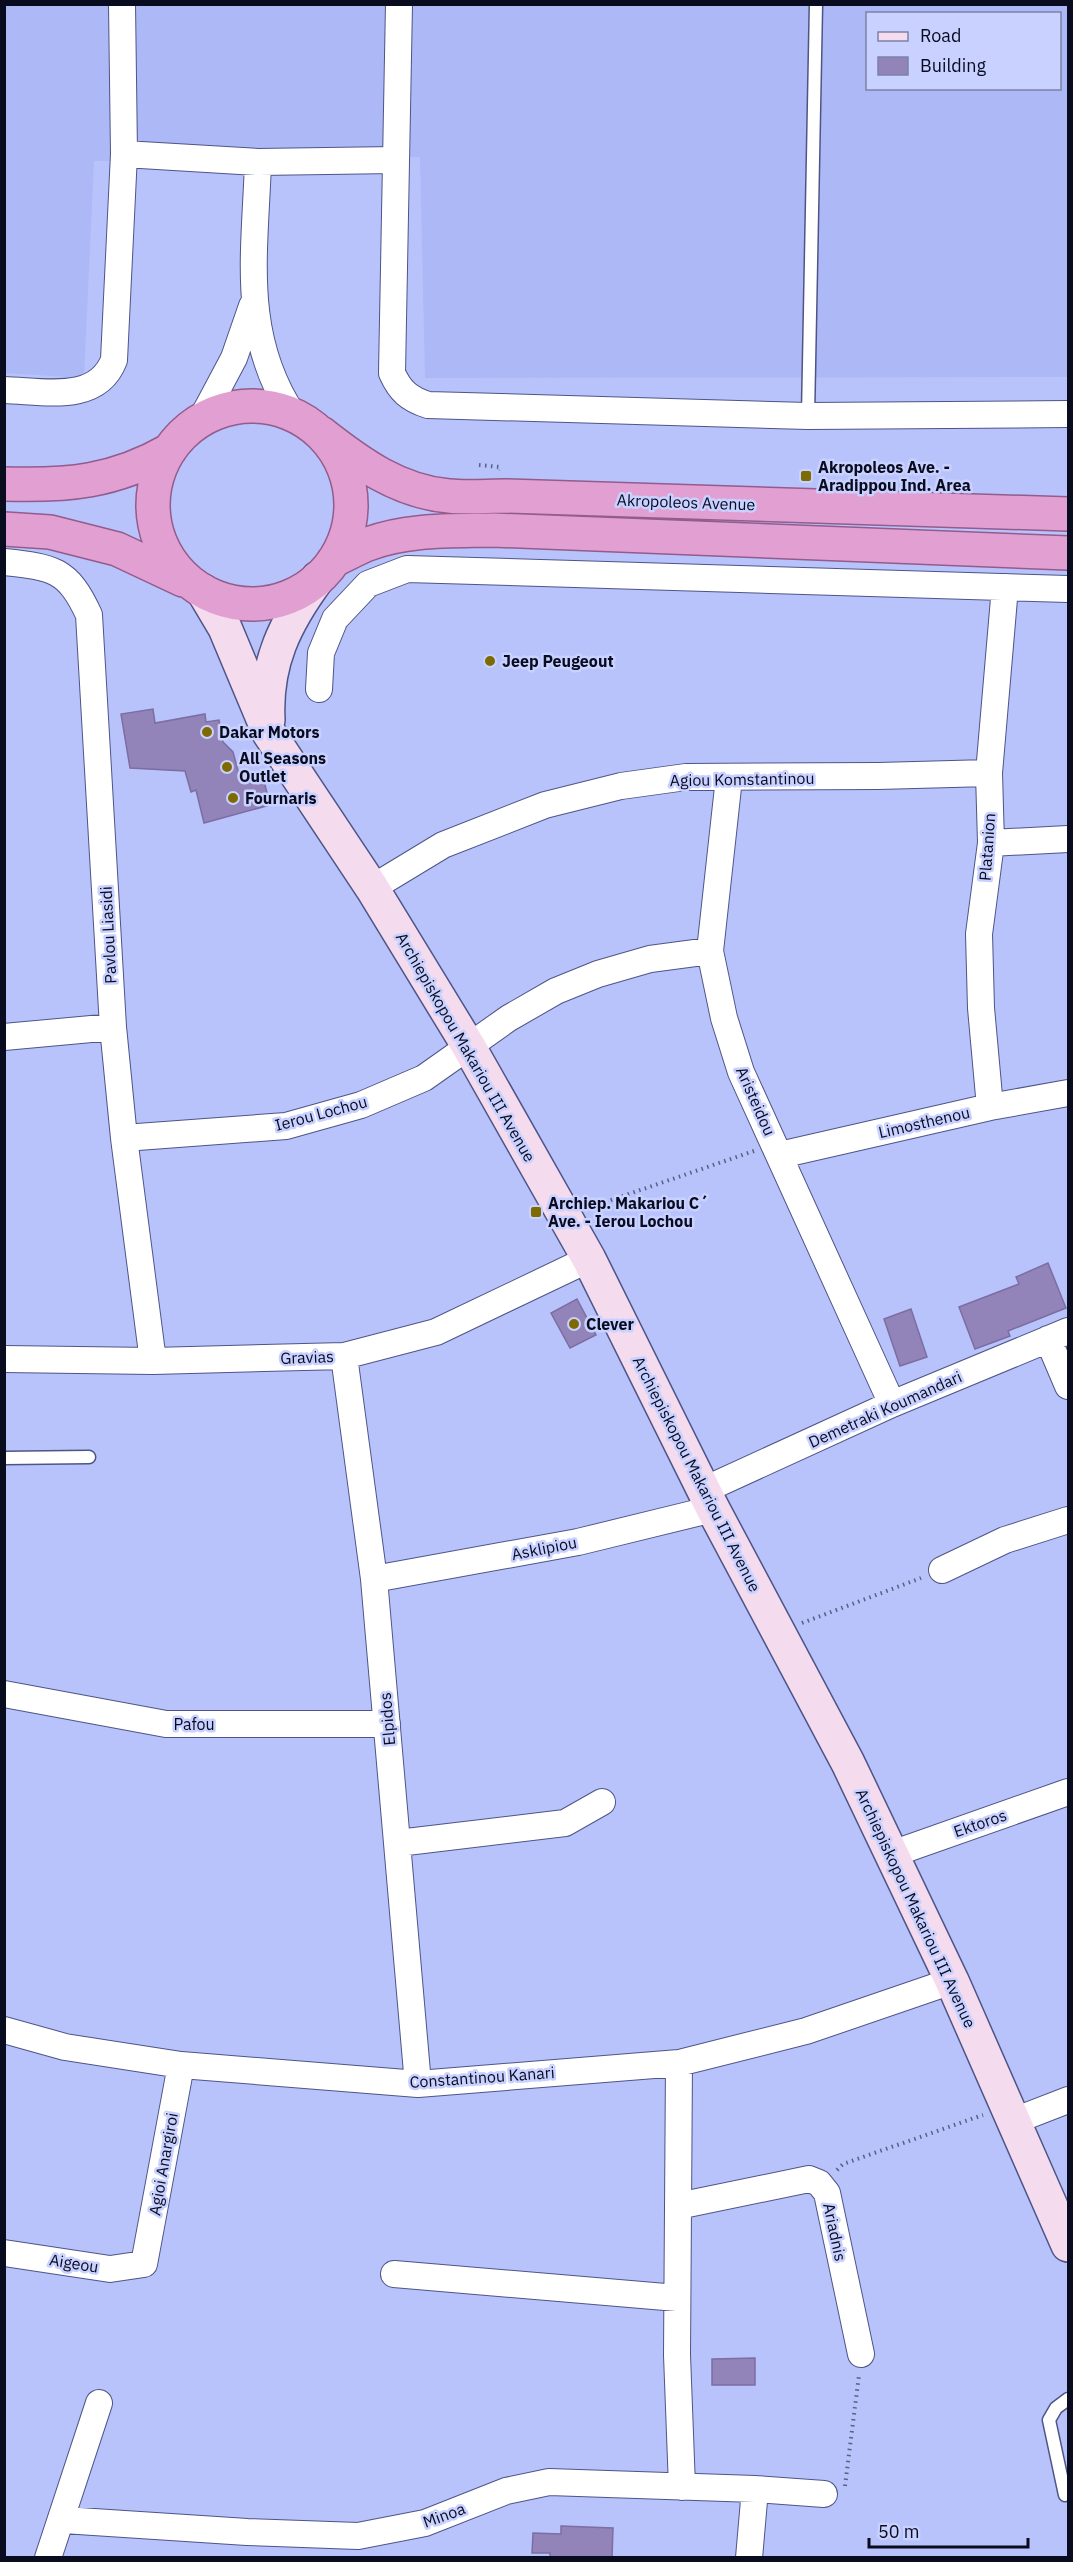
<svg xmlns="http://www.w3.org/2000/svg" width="1073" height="2562" viewBox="0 0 1073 2562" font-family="'IBM Plex Sans',sans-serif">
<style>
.built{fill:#adb8f7;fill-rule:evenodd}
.building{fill:#9283b9;stroke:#7c6ea2;stroke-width:1.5}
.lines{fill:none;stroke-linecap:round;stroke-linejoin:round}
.service-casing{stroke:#4e5586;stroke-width:15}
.minor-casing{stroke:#4e5586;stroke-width:28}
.secondary-casing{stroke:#4e5586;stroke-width:36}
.trunk-casing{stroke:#925c8c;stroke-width:36}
.path{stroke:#5a6084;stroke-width:4;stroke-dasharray:1.5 4.5;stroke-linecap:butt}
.service{stroke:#fff;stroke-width:12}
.minor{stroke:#fff;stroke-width:26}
.secondary{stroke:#f4dbee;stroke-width:33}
.trunk{stroke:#e29fd2;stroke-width:33}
.poi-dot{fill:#7d6a02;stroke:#c8d1ff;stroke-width:2}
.labels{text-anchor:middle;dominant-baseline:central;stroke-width:5;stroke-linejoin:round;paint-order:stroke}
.poi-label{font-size:16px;font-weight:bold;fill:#090b1e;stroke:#c8d1ff;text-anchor:start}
.street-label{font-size:16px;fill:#090b1e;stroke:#c8d1ff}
</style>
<rect width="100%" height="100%" fill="#b8c3fb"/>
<path class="built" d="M4 5H1068V377L425 378 420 157 94 161 84 378 5 373ZM868 14H1060V88H868Z"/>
<path class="building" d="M153 709 155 723 205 714 206 722 219 720 223 742 233 752 240 778 262 773 270 805 204 823 196 790 191 792 185 771 130 768 121 714Z
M1048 1263 1066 1308 1008 1331 1010 1336 975 1349 959 1307 1019 1284 1016 1277Z
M577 1299 596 1335 570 1348 551 1313Z
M911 1309 927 1357 900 1366 884 1319Z
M755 2358V2385H712V2359Z
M561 2526 613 2528 612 2558H550V2553H532L533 2533 561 2534Z"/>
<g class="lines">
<defs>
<path id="service" d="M808 416 816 4
M4 1458 89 1457
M1065 2495 1049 2420 1056 2408 1068 2399"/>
<path id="minor" d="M399 4 392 373C400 391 409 399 428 405L808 416 1068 414
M124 154 258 162 395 160
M258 162C255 253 240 335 293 415
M4 390C44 391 97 404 114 360L124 154 122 4
M201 420 234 358 252 306
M4 562C53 567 68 569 89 615L113 1027 124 1138 153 1361
M319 689 321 653 335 619 368 584 407 569 1068 589
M729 778 710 951 724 1018 741 1072 892 1404
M991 843 1068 839
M372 888 443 845 545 805 621 786 686 777 878 776 989 773
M4 1037 113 1027
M990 1107 981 1008 979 934 991 843 989 773 1005 587
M124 1138 286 1126 361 1105 424 1078 509 1018 556 991 598 974 650 959 710 951
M780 1155 990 1107 1068 1093
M1048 1339 1068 1386
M344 1356 374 1579 418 2084
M4 1359 153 1361 344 1356 436 1332 589 1259
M704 1490 892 1404 1068 1331
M942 1570 1005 1540 1068 1520
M374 1579 578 1542 713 1509
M4 1694 166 1724H387
M398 1843 565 1823 602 1802
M892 1854 1068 1792
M4 2030 65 2047 181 2065 418 2084 679 2063 806 2031 952 1981
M679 2063 677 2355 682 2487
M1014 2121 1068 2100
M678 2206 809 2179 819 2183 827 2193 861 2354
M4 2253 110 2269 144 2264 181 2065
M394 2274 677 2298
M63 2520 247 2532 358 2536 425 2523 506 2491 549 2482 755 2489 824 2494
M48 2558 99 2403
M749 2558 755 2489"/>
<path id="secondary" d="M203 591 225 628 269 733 372 888 469 1047 589 1259 713 1509 848 1763 952 1981 1068 2245
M268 720C265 663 285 623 318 578"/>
<path id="trunk" d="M153 505a99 99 0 1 1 198 0a99 99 0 1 1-198 0Z
M321 433C359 463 399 492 449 496 468 498 487 496 506 496L1068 514
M4 484C68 486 114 482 170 450
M4 529 50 532 117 549 183 580
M334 560C345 555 356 549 368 544 407 529 452 531 493 530L1068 553"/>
</defs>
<use href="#service" class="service-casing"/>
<use href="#minor" class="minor-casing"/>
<use href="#secondary" class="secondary-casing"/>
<use href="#trunk" class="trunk-casing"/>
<path class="path" d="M479 465 500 467 499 470
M588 1208 754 1151
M802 1623 921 1578
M837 2170 843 2164 983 2115
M845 2486 859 2375"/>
<use href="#service" class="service"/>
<use href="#minor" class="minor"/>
<use href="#secondary" class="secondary"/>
<use href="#trunk" class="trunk"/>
</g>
<g class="poi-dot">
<rect x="800" y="470" width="12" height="12" rx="3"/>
<circle cx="490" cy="661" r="6"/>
<circle cx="207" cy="732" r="6"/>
<circle cx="227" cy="767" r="6"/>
<circle cx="233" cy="798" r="6"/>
<rect x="530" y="1206" width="12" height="12" rx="3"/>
<circle cx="574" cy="1324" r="6"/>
</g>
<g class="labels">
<g class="poi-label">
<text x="818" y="467">Akropoleos Ave. -<tspan x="818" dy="18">Aradippou Ind. Area</tspan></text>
<text x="502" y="661">Jeep Peugeout</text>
<text x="219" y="732">Dakar Motors</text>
<text x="239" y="758">All Seasons<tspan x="239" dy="18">Outlet</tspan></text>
<text x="245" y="798">Fournaris</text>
<text x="548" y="1203">Archiep. Makariou C´<tspan x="548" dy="18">Ave. - Ierou Lochou</tspan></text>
<text x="586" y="1324">Clever</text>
</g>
<g class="street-label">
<text transform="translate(686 502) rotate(2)">Akropoleos Avenue</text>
<text transform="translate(742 779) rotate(-1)">Agiou Komstantinou</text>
<text transform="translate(987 847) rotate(-86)">Platanion</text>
<text transform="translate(108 935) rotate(-93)">Pavlou Liasidi</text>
<text transform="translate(466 1047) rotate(60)">Archiepiskopou Makariou III Avenue</text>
<text transform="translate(756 1101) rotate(66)">Aristeidou</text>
<text transform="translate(321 1113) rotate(-15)">Ierou Lochou</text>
<text transform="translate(924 1122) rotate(-13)">Limosthenou</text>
<text transform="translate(307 1357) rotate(-2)">Gravias</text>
<text transform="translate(885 1409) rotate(-24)">Demetraki Koumandari</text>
<text transform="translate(697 1474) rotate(63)">Archiepiskopou Makariou III Avenue</text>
<text transform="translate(544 1548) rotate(-11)">Asklipiou</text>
<text transform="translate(387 1719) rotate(-95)">Elpidos</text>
<text x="194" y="1724">Pafou</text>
<text transform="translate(980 1823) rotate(-19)">Ektoros</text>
<text transform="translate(916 1908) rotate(65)">Archiepiskopou Makariou III Avenue</text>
<text transform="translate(482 2077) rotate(-4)">Constantinou Kanari</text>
<text transform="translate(163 2164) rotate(-80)">Agioi Anargiroi</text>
<text transform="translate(835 2232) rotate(78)">Ariadnis</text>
<text transform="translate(74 2263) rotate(9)">Aigeou</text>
<text transform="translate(444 2515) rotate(-20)">Minoa</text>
</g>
</g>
<rect width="1073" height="2562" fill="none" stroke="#090b1e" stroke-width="12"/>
<rect x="866" y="12" width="195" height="78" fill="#c8d1ff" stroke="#7c82a5" stroke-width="1.5"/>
<rect x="878" y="32" width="30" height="9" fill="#f4dbee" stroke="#7c82a5" stroke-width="1.5"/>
<text x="920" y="42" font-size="18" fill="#090b1e">Road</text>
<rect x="878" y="57" width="30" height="18" fill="#9283b9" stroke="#7c82a5" stroke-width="1.5"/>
<text x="920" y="72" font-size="18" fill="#090b1e">Building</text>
<path d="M869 2538v9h159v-9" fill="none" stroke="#090b1e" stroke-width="3"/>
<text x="878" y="2538" font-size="18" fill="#090b1e" stroke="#c8d1ff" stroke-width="4.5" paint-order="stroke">50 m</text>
</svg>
